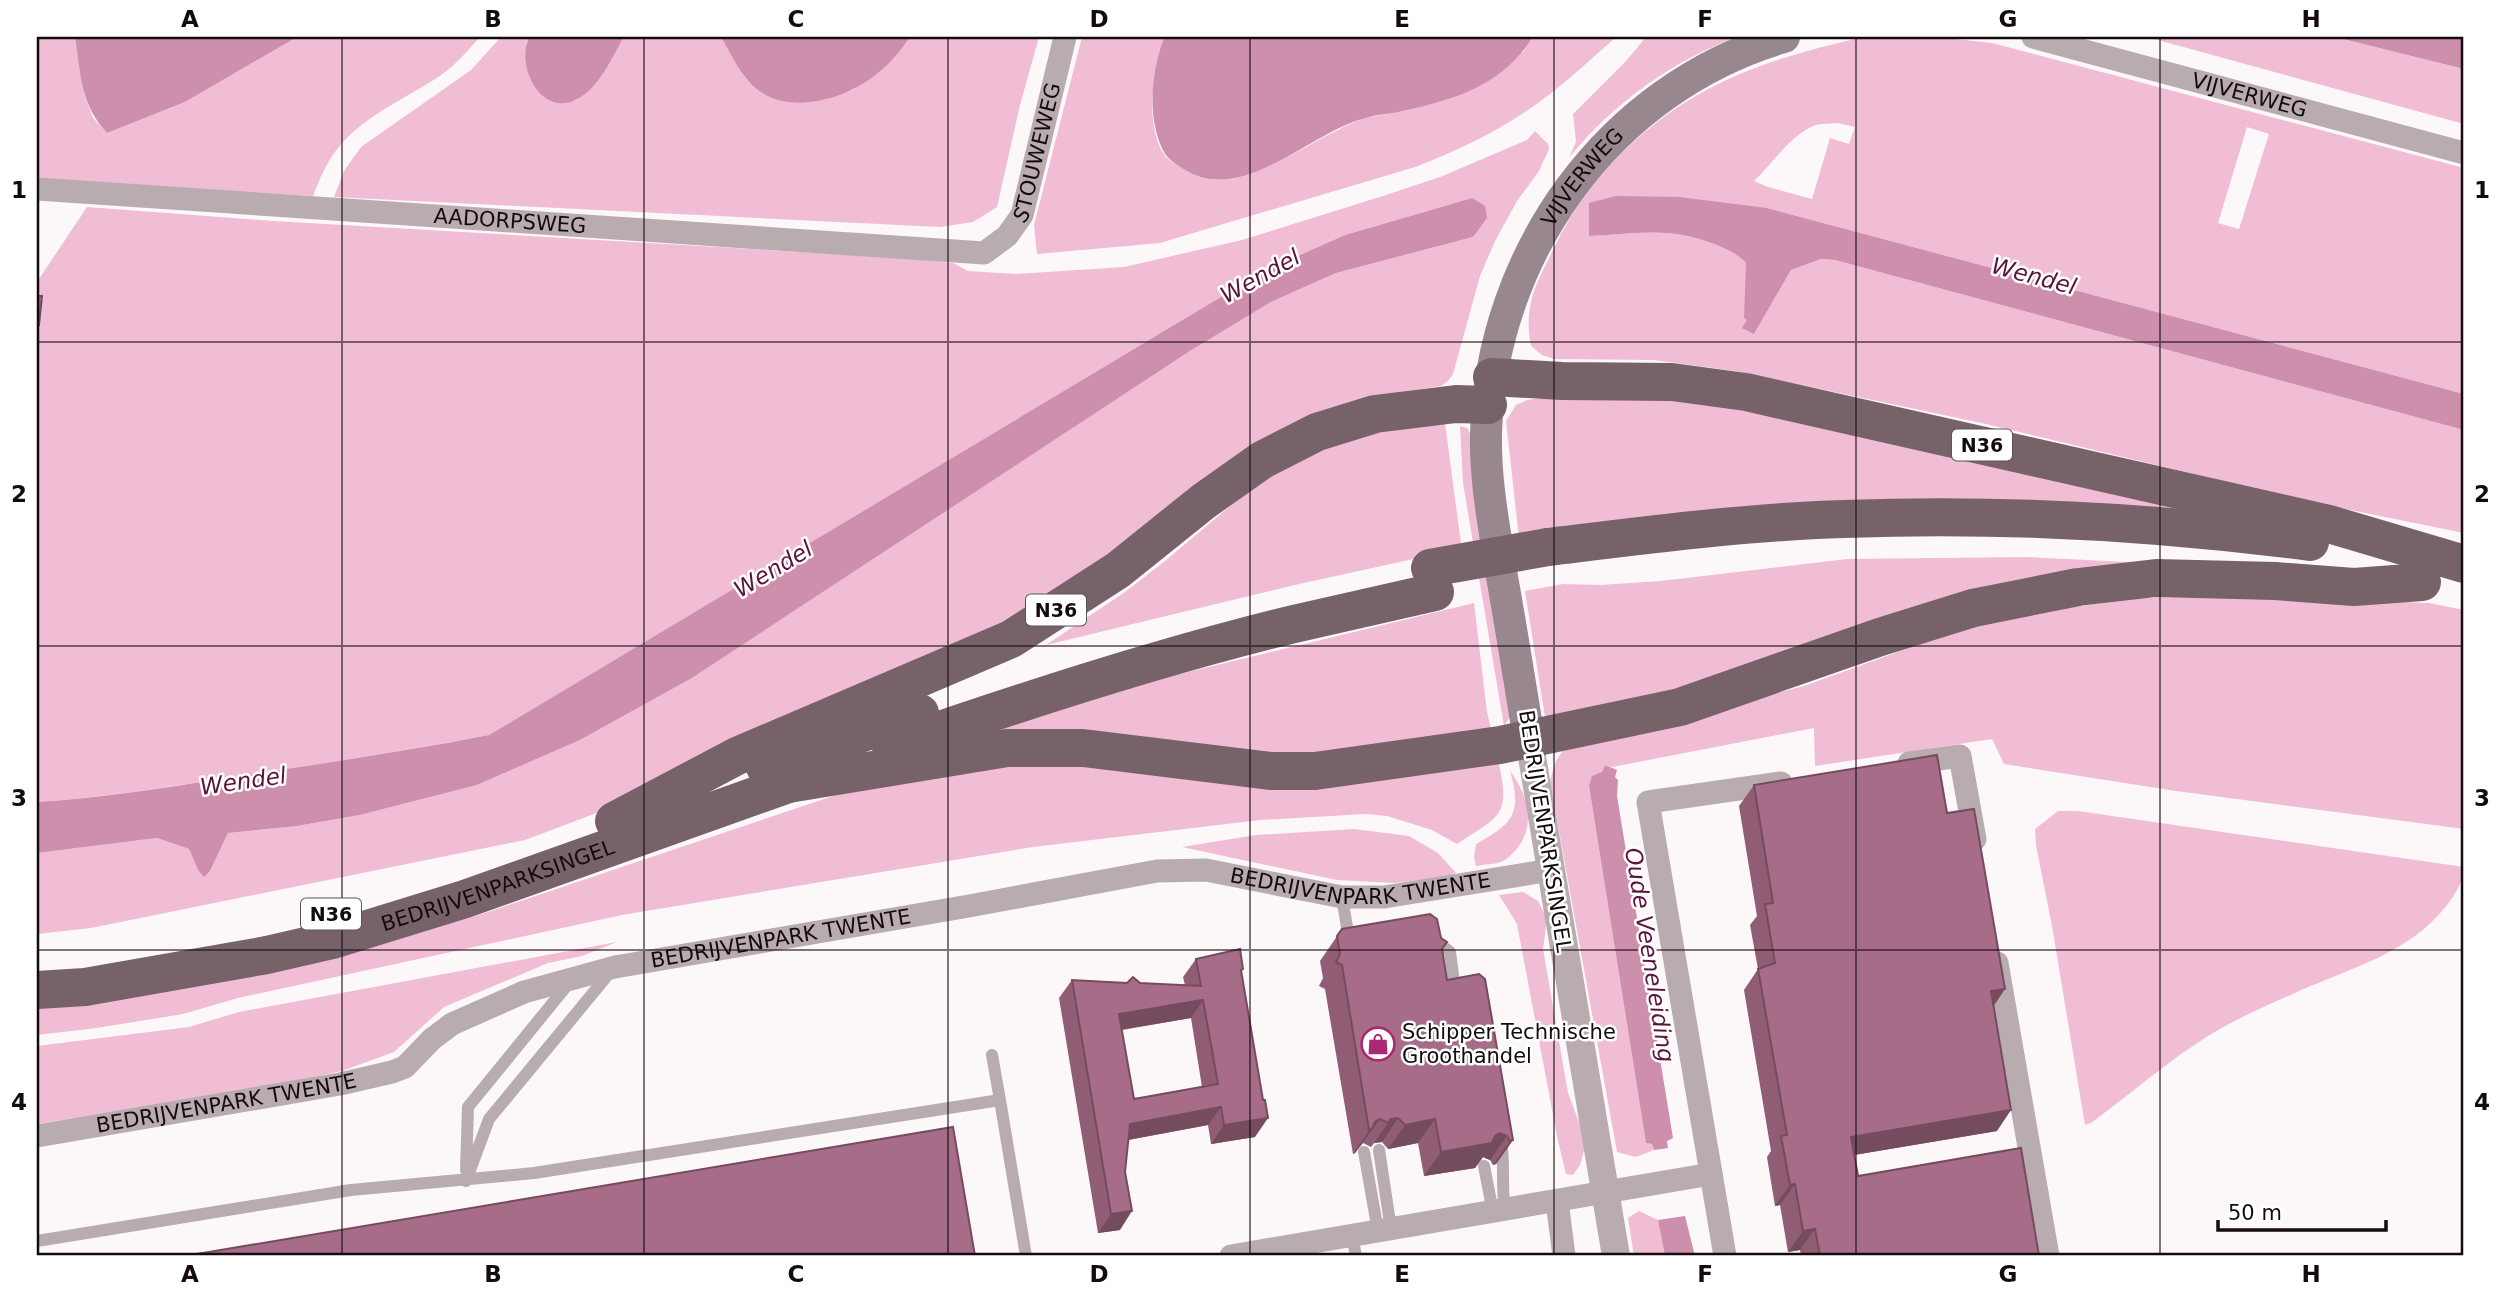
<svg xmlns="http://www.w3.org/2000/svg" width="2501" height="1293" viewBox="0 0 2501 1293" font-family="'DejaVu Sans',sans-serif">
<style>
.green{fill:#f0bdd4;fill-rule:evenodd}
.water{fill:#cd8fab}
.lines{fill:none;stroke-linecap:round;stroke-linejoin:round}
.service{stroke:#b8acb1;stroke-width:12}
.minor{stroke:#b8acb1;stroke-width:23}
.tertiary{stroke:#b8acb1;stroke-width:28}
.secondary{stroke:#98878e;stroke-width:32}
.trunk{stroke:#77626a;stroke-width:38}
.trunk-bridge{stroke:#77626a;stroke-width:38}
.wall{fill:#905d74;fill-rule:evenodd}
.shaded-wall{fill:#754c5e}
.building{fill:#a76c87;stroke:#754c5e;stroke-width:2;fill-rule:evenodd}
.grid{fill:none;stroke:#140b0f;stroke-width:2;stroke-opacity:0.55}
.labels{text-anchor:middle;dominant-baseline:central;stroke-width:5;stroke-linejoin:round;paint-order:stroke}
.shield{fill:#fff;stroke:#5a5457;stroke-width:2}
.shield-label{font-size:19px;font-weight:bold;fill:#140b0f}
.street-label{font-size:21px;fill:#140b0f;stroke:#fff}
.poi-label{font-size:21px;fill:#140b0f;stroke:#fff;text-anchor:start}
.water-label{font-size:23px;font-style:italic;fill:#5b123c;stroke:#fff}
.neatline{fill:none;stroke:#140b0f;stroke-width:2.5}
.grid-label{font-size:23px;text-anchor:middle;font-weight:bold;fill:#140b0f}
</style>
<rect width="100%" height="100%" fill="#fcf7f9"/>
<path class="green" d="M37 37H75L85 96 93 118 107 133 185 102 297 37H480C468 50 456 65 441 75 406 99 361 116 335 152 325 165 319 181 313 196L160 188 37 179Z
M501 37H529L526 43 550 100 561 102 576 100 611 59 624 37H721L747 80 827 99 854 89 877 74 895 57 910 37H1039L1020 105 997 207 973 222 940 227 334 197 344 171 361 147 471 70Z
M1082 37H1164C1153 68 1144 126 1165 156 1170 162 1180 167 1187 171 1200 179 1217 182 1232 179 1270 172 1320 136 1357 121 1370 115 1385 116 1398 111 1441 94 1482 72 1523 52L1533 37H1616C1594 56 1573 76 1550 94 1509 126 1463 149 1415 167L1160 243 1037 254 1034 225Z
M1646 37H1737C1673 60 1611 105 1569 158L1576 142 1573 114 1627 60Z
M1863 37 1946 38 1992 43 2464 168V394L1767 208 1589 203V236C1614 235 1641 231 1666 233 1688 234 1731 246 1746 263L1747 320 1754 334 1791 270 1821 259 1835 260 2464 430V533L2306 501 1986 424 1735 371 1654 360 1554 359 1542 355 1531 346C1523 306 1536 284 1553 250 1590 171 1660 107 1740 74 1780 57 1821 47 1863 37ZM1838 123 1855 127 1849 144 1830 138 1812 199 1768 187 1754 181C1773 164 1790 134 1816 125 1822 123 1831 124 1838 123ZM2247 127 2269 134 2239 229 2218 223Z
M2147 37H2335L2464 69V124Z
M1535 131 1548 144 1549 149 1539 171 1517 201 1495 241 1480 276 1453 374 1448 381 1441 386 1378 396 1109 570 700 774 525 840 91 928 37 934V853L157 838 189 849 198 870 210 871 228 833 297 826 360 815 477 785 580 740 692 678 1190 351 1271 302 1336 273 1473 237 1472 198 1345 235 1266 270 489 735C400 752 311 766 221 779 160 788 99 798 37 802V282L87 207 274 221 904 258 953 263 968 271 1016 274 1124 267 1242 240 1386 195 1440 177 1527 140Z
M1581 393H1654L2323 526 1519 538 1506 421 1516 405 1527 400Z
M1385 423H1445L1461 544 1441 553 1299 584 1046 645 1125 592 1165 561 1267 475Z
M1460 426 1467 428 1474 440 1510 717 1504 726 1463 483Z
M2029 557 2146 563 1676 693 1545 717 1525 591 1563 584 1600 585 1661 581 1847 559Z
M2251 596 2429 603 2464 610V829L2176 791 2004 764 1992 739 1815 766 1814 728 1612 767 1605 765 1602 772 1589 786 1646 1143 1652 1144 1654 1150 1636 1157 1617 1152 1550 781 1556 761 1564 749 1804 686 1917 645 2012 615 2142 598Z
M1474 603 1487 712 1492 733 1352 760 938 748 1063 702Z
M1498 760C1511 816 1501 815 1457 844L1432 830 1387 816 1366 814 1260 820 1033 847 622 915 238 998 183 1014 97 1028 37 1035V996L444 925 482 914 833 796 936 766Z
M1510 771C1528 795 1537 826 1515 851 1512 854 1507 859 1503 861 1495 865 1484 864 1476 866L1474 857 1476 844C1514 823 1522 813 1510 771Z
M2058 811H2078L2464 867C2464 881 2455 894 2447 905 2409 954 2350 968 2297 992 2274 1002 2251 1012 2229 1024 2180 1050 2136 1090 2091 1123L2085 1125 2052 926 2036 845 2035 829Z
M1354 829 1409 836 1438 853 1456 873 1445 877 1394 883 1337 880 1182 847 1256 835Z
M1523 892 1538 901 1547 919 1543 949 1568 1093 1583 1133 1585 1147 1580 1165 1573 1175 1566 1174 1558 1141 1517 924 1499 895Z
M617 942 582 956 548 963 444 1007 394 1052 342 1071 261 1088 37 1124V1046L189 1027 239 1012Z
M1639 1211 1658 1220 1665 1256H1634L1628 1218Z"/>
<path class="water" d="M75 37H297L185 102 107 133C80 104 81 74 75 37Z
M529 37H624C612 57 600 86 579 98 543 120 515 68 529 37Z
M721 37H910C901 50 891 63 878 73 848 98 792 116 758 90 741 77 732 55 721 37Z
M1164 37H1533C1501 87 1453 100 1398 112 1387 114 1374 115 1362 119 1309 134 1243 204 1187 171 1175 164 1166 159 1161 146 1147 112 1152 71 1164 37Z
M2335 37H2464V69Z
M1616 196 1679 197 1767 208 2464 394V430L1835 260 1821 259 1791 270 1754 334 1742 328 1747 320 1744 318 1746 263C1731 246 1688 234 1666 233 1641 231 1614 235 1589 236V203Z
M1472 198 1485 206 1487 218 1473 237 1336 273 1271 302 1190 351 692 678 580 740 477 785 360 815 297 826 228 833 210 871 204 877 198 870 189 849 157 838 37 853V802C101 798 163 788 227 778 314 765 402 752 489 735L1266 270 1345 235Z
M1605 765 1617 770 1615 777 1618 780 1617 796 1673 1138 1667 1141 1668 1148 1654 1150 1652 1144 1646 1143 1589 786 1592 776 1602 772Z
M1685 1216 1695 1256H1665L1658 1220Z"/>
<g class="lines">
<path class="service" d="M1342 897 1348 933 1360 932
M1432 938 1450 952 1454 982 1464 990
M992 1055 1000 1100
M1501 1140C1505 1164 1501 1186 1505 1210
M1379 1150 1391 1229
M1364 1152 1378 1231
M1484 1166 1493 1212
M466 1170 468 1107 569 983
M466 1181 489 1119 612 970
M1352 1236 1356 1256
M37 1241 351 1190 534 1173 1000 1100 1026 1256"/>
<g class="minor">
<path id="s1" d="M2033 37 2464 153"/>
<path id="s2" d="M37 189 984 253 1007 236 1022 215 1065 37"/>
<path d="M1909 763 1960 756 1975 839"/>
<path d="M1997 963 2048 1256"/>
<path id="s3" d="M37 1136 340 1084 392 1072 405 1067 432 1039 452 1024 524 992 615 967 969 906 1157 871 1206 870 1342 897H1384L1551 870"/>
<path d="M1557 1201 1564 1256"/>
<path d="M1231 1256 1711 1174"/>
<path d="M1725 1256 1648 802 1781 783"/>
</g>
<path class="tertiary" d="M1529 739 1616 1256"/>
<path class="secondary" id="s4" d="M1529 739C1520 683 1511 627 1501 571 1494 526 1485 481 1486 434 1491 254 1609 88 1784 37"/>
<g class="trunk">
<path d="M1492 377 1562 381 1672 382 1746 392 2329 524 2464 564"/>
<path d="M1548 547C1647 535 1745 522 1844 519 2000 513 2156 522 2310 542"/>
<path d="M891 747C1023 701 1158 657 1294 624 1341 613 1388 603 1435 592"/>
<path d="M765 767 920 713"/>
<path d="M788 784 1007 748H1083L1270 771H1315L1500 745 1680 707 1880 637 1973 608 2078 587 2156 578 2275 581 2354 587 2422 582"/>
<path d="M614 821 737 756 1011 639 1118 570 1204 501 1262 460 1317 432 1375 414 1456 404 1488 405"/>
<path id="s5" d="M37 990 85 987 267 955 332 940 465 899 811 776"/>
</g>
<path class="trunk-bridge" d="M1430 568 1548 547"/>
</g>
<path class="wall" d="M1754 785 1947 813 1994 1006 1997 1131 1854 1155 1858 1176 2039 1256H1801L1800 1250 1788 1252 1780 1205 1775 1206 1767 1157 1771 1151 1744 990 1758 969 1750 925 1757 916 1739 806Z
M1342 929 1442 949 1447 980 1513 1140 1496 1164 1493 1165 1490 1160 1483 1157 1475 1168 1424 1176 1418 1143 1388 1149 1382 1142 1374 1143 1371 1147 1363 1143 1355 1153 1353 1154 1325 989 1319 986 1323 978 1320 961Z
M1196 959 1241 972 1255 1137 1211 1144 1208 1125 1128 1140 1120 1230 1098 1233 1059 998 1072 980 1185 985 1183 977ZM1191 1018 1202 1087 1134 1099 1122 1030Z"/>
<path class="shaded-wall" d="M2005 989 1991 1010V991Z
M1203 1000 1191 1018 1106 1032 1119 1014Z
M1221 1107 1208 1125 1117 1142 1130 1124Z
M2011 1110 1997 1131 1836 1158 1851 1137Z
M1268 1118 1255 1137 1211 1144 1224 1125Z
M1398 1118 1382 1142 1374 1143 1371 1147 1391 1119Z
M1380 1119 1355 1153 1353 1154 1375 1122Z
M1435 1119 1418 1143 1388 1149 1405 1125Z
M1500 1133 1507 1136 1490 1160 1483 1157 1475 1168 1424 1176 1441 1152Z
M1513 1140 1496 1164 1493 1165 1510 1141Z
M1795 1184 1780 1205 1775 1206 1790 1185Z
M1132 1211 1120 1230 1098 1233 1111 1214Z
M1815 1229 1800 1250 1788 1252 1803 1231Z"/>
<path class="building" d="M37 296H42L39 325H37Z
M1937 755 1947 813 1974 809 2005 989 1991 991 2011 1110 1851 1137 1858 1176 2021 1148 2039 1256H1820L1815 1229 1803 1231 1795 1184 1790 1185 1781 1136 1787 1135 1758 969 1775 963 1765 904 1773 903 1754 785Z
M1430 914 1437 919 1441 938 1447 942 1442 949 1447 980 1479 974 1485 979 1513 1140 1510 1141 1507 1136 1500 1133 1495 1136 1492 1143 1441 1152 1435 1119 1405 1125 1398 1118 1391 1119 1388 1123 1380 1119 1375 1122 1372 1129 1369 1130 1342 965 1336 962 1340 954 1337 936 1342 929Z
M1240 949 1243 969 1241 970 1263 1100H1265L1268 1118 1224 1125 1221 1107 1130 1124 1125 1172 1132 1211 1111 1214 1072 980 1127 983 1133 977 1140 983 1201 986 1196 959ZM1203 1000 1218 1084 1134 1099 1119 1014Z
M953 1127 975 1256H185Z"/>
<path class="grid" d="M342 37V1256M644 37V1256M948 37V1256M1250 37V1256M1554 37V1256M1856 37V1256M2160 37V1256M37 342H2464M37 646H2464M37 950H2464"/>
<defs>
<symbol id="shop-ring" viewBox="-11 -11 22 22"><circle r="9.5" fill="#fff" stroke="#ab2873" stroke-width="1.5"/><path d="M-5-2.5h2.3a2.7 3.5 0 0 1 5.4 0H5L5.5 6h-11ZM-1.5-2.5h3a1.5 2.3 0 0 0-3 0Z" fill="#ab2873"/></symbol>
</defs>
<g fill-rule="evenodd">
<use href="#shop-ring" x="1359" y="1025" width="38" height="38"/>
</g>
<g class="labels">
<g class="shield">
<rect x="1952" y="429.5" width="60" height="31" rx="5"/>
<rect x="1026" y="594.5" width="60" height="31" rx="5"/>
<rect x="301" y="898.5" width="60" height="31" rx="5"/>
</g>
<g class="shield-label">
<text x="1982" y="445">N36</text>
<text x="1056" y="610">N36</text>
<text x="331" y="914">N36</text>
</g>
<g class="street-label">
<text stroke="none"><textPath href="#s1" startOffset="224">VIJVERWEG</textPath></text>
<text stroke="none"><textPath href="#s2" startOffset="1068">STOUWEWEG</textPath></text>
<text stroke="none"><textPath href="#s4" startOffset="588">VIJVERWEG</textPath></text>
<text stroke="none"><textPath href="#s2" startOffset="474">AADORPSWEG</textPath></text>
<text transform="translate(1545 831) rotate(81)">BEDRIJVENPARKSINGEL</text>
<text stroke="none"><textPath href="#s3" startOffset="1368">BEDRIJVENPARK TWENTE</textPath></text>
<text stroke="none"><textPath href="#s5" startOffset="474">BEDRIJVENPARKSINGEL</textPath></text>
<text stroke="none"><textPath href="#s3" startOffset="780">BEDRIJVENPARK TWENTE</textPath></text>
<text stroke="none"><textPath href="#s3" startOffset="192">BEDRIJVENPARK TWENTE</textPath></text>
</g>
<g class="poi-label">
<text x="1402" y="1032">Schipper Technische<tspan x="1402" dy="24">Groothandel</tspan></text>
</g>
<g class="water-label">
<text transform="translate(1260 276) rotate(-29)">Wendel</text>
<text transform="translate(2034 276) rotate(15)">Wendel</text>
<text transform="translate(773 569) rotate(-31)">Wendel</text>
<text transform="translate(243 781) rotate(-8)">Wendel</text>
<text transform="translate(1650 955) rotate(81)">Oude Veeneleiding</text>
</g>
</g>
<rect width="2501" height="1293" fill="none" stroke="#ffffff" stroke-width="77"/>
<path d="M2218 1220v10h168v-10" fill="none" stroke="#140b0f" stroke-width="3.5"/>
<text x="2228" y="1220" font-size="21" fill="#140b0f" stroke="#ffffff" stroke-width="5" paint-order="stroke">50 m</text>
<rect x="38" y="38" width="2424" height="1216" class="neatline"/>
<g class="grid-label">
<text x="190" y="27">A</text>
<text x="493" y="27">B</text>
<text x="796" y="27">C</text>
<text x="1099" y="27">D</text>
<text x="1402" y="27">E</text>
<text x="1705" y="27">F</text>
<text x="2008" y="27">G</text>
<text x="2311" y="27">H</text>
<text x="19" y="198">1</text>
<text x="2482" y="198">1</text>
<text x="19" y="502">2</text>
<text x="2482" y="502">2</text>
<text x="19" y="806">3</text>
<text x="2482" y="806">3</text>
<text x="19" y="1110">4</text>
<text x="2482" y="1110">4</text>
<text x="190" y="1282">A</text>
<text x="493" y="1282">B</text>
<text x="796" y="1282">C</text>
<text x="1099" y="1282">D</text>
<text x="1402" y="1282">E</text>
<text x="1705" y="1282">F</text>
<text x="2008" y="1282">G</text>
<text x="2311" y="1282">H</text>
</g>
</svg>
